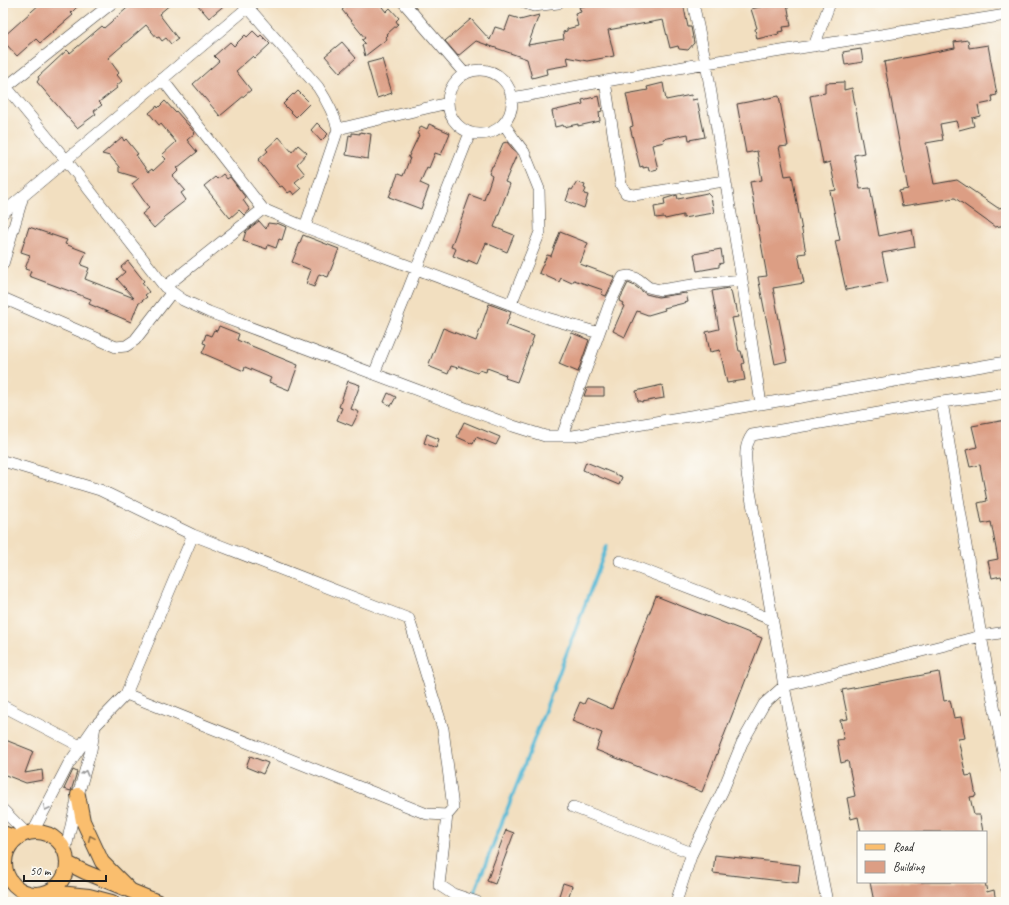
<svg xmlns="http://www.w3.org/2000/svg" width="1009" height="905" viewBox="0 0 1009 905" font-family="Caveat,sans-serif">
<style>
.lines{fill:none;stroke-linecap:round;stroke-linejoin:round}
.stream{stroke:#58bad6;stroke-width:3.5}
.building{fill:#dc9e84}
.minor-casing{stroke:#3c3935;stroke-width:12}
.major-casing{stroke:#3c3935;stroke-width:16}
.minor{stroke:#fff;stroke-width:11}
.major{stroke:#fabe6e;stroke-width:14}
.oneway{stroke:#999}
.oneway2{stroke:#8b6d45}
</style>
<rect width="100%" height="100%" fill="#fdfcf7"/>
<filter id="ink" filterUnits="userSpaceOnUse"><feTurbulence type="fractalNoise" baseFrequency=".025" numOctaves="2"/><feDisplacementMap in="SourceGraphic" scale="8" xChannelSelector="R" yChannelSelector="G"/><feConvolveMatrix kernelMatrix="1 2 1 2 8 2 1 2 1" color-interpolation-filters="sRGB"/></filter>
<filter id="wash" filterUnits="userSpaceOnUse"><feTurbulence type="fractalNoise" baseFrequency=".012" numOctaves="4" result="noise"/><feDisplacementMap in="SourceGraphic" scale="16" xChannelSelector="R" yChannelSelector="G"/><feGaussianBlur stdDeviation="0.9" result="paint"/><feColorMatrix in="noise" values="0 0 0 0 0 0 0 0 0 0 0 0 0 0 0 0 0 1.4 0 .05"/><feComposite in="paint" operator="in"/></filter>
<g filter="url(#wash)">
<rect width="100%" height="100%" fill="#f2dfc0"/>
<g class="lines">
<path class="stream" d="M472 898 516 787 607 546"/>
</g>
<g id="blocks">
<path class="building" d="M41 3H81L71 13 73 15 40 43 36 39 17 56 5 43 6 42 3 37Z
M133 3H172L159 14 178 39 171 44 166 38 162 41 159 37 157 38 146 25 108 58 119 73 117 75 122 81 116 86 117 88 99 102 102 105 94 111 96 114 77 128 37 82 39 79 38 77 67 50 70 53 102 26 104 28Z
M196 3H227L209 18Z
M350 3H379L386 12 390 8 399 18 396 21 398 24 387 34 388 35 386 37 387 39 365 56 362 45 365 43 362 40 365 38 342 10Z
M600 3H605V5L614 3H683L688 27H691L694 43 688 50 679 49 678 46 670 48 663 20 608 30 614 56 587 61 567 57 569 65 546 69 547 74 532 78 527 59 476 41 458 56 445 41 471 19 490 40 495 27 505 30 510 16 520 19V20L539 15 528 45 564 39 563 32 567 31V29L578 26 575 14 581 12 579 7Z
M778 3H787L791 26 783 27 784 31 778 32 779 34 757 39 755 29 757 28 751 9Z
M253 31 259 37 261 35 270 44 255 58 253 56 236 71 251 90 220 116 193 84 219 61 214 56 230 42 234 46 245 35 247 37Z
M968 40 969 48 988 45 997 95 992 96 993 102 978 105 980 116 972 118 974 126 959 130 956 121 940 124 943 140 926 143 934 184 957 180 998 208 1006 207V225L995 227 955 198 902 206 899 191 908 189 884 62 955 48 954 42Z
M342 42 356 58 340 73 325 56Z
M861 49 863 62 845 65 843 52Z
M382 59 392 93 377 98 367 63Z
M844 82V90L852 88 864 153 854 155 860 189 870 188 879 236 912 229 915 247 882 253 888 282 846 290 835 241 840 240 830 191 836 190 830 162 823 164 810 96 825 93V83Z
M663 83 666 100 691 95 692 100 697 99 705 137 689 140 688 134 663 139 664 142 652 145 658 169 649 171 648 167 643 168V166L640 167 630 127 633 126 626 94 648 90 647 87Z
M298 91 310 103 296 117 283 104 293 94 294 95Z
M599 96 602 111 599 112 600 121 578 126V124L564 127 563 125 555 127 552 111 583 104 582 100Z
M779 96 788 146 779 147 785 176 792 175 806 253 798 254 804 283 773 288 787 361 775 364 758 277 767 276 750 182 762 180 757 151 746 153 737 104Z
M165 101 175 112 176 111 195 133 187 140 197 152 177 168 179 170 173 176 185 190 181 193 186 200 164 217 165 218 154 228 142 214 149 208 132 184 139 178 119 172V167L110 156 102 154 122 137 124 141 126 139 138 154 136 155 148 172 152 169 153 171 166 159 162 155 176 142 161 124 159 125 149 113 157 106 158 108Z
M317 123 328 134 321 141 311 130Z
M429 124 450 133 441 155 435 153 429 168 427 167 420 183 429 187 421 209 389 197 398 174 403 176 410 158H408L419 135 417 134 421 126 427 129Z
M360 132 371 134 368 159 346 155 349 135 352 136V133L360 134Z
M279 137 292 152 298 145 307 153 297 164 305 174 295 182 301 189 294 195 291 191 288 193 282 186 280 187 258 160 268 151 266 149Z
M507 142 517 154 505 182 510 184 494 227 514 235 507 252 486 243 477 264 468 260V262L453 256 456 249 451 247 470 195 484 200 492 176 489 174 492 166H493L503 143Z
M223 174 227 179 230 177 246 198 243 200 250 210 244 215 239 210 230 218 204 186 215 177 217 179Z
M577 182 585 185 584 188 586 189 584 194 588 195 584 208 566 201 570 189 572 190Z
M707 193 711 197 714 213 683 218V215L665 219 664 217 656 218 654 207 665 205 664 199 677 195 678 199Z
M259 221 266 229 268 223 276 224 277 223 286 227 282 240 279 239 276 248 268 245 267 249 243 241 246 231Z
M29 227 67 240 65 244 86 252 81 265 89 268 85 279 134 298 117 279 125 272 121 267 128 261 144 281 142 283 149 292 145 295 147 297 138 304 131 322 89 304 91 299 29 276 31 271 25 269 30 255 21 252Z
M560 232 588 243 580 264 615 277 606 296 601 294 603 290 574 280 572 283 561 278 559 282 539 273 547 255 551 256Z
M303 235 339 249 328 277 319 274 314 287 306 284 311 270 292 262Z
M721 249 723 263 719 264V267L697 271 694 254Z
M628 283 635 286 646 294 658 297 686 293 688 302 664 308 665 310 648 315 637 311 625 337 613 331 624 306 622 305 623 303 619 301Z
M728 288 731 291 734 305 736 304 738 317 732 318 739 351H741L744 363 742 364 745 380 727 383 720 350 710 352 706 332 719 329 712 291Z
M489 304 511 312 506 325 534 336 517 382 505 378 506 375 487 368 486 372 479 370 477 373 459 366 458 368 451 366 448 374 428 366 443 328 476 341Z
M219 326 239 334 237 340 298 365 289 390 269 382 271 378 245 367 244 371 202 353 206 344 203 343 206 334 211 336 214 330 217 331Z
M572 333 589 340 578 372 559 364Z
M348 381 360 385 351 409 359 412 352 426 337 420 342 408 339 407Z
M662 385 664 398 641 402V401H638L636 391Z
M587 388H604V396H584Z
M388 393 396 397 391 406 384 402Z
M1006 420V578L1002 579 1001 576 992 578 988 561 998 559 991 522 982 524 978 503 987 501 980 465 970 467 966 450 977 447 972 426Z
M464 422 500 437 496 445 476 437 473 444 457 437Z
M427 434 439 439 436 448 424 443Z
M586 462 622 477 619 485 583 470Z
M656 596 762 638 702 792 596 750 602 733 572 721 580 702 584 704 587 698 612 709Z
M939 672 944 701 950 700 954 718 961 717 965 738 958 739 966 776 972 775 976 796 970 797 974 815H980L983 832H861L858 817 851 819 847 798 855 796 848 761 841 763 837 740 844 739 840 720 848 719 842 690Z
M3 739 33 751 25 773 42 770 43 780 26 783 3 774Z
M250 756 268 763 263 774 246 767Z
M73 770 77 772 71 791 64 789Z
M506 830 514 833 495 884 487 881Z
M715 855 800 865 798 883 713 873Z
M870 882H985L987 892 994 890 996 902H874Z
M563 883 572 886 567 902H557Z"/>
</g>
</g>
<g filter="url(#ink)">
<use href="#blocks" fill-opacity="0" stroke="#3c3935" stroke-width="1"/>
<g class="lines">
<defs>
<path id="minor" d="M244 3 318 87C327 101 334 113 338 129
M404 3 465 74
M525 3 534 6 558 3
M693 3 706 63 742 280 761 404
M814 46 830 3
M448 102a32 32 0 1 1 64 0a32 32 0 1 1-64 0Z
M162 79 263 209 305 227 547 318 599 333
M605 81 621 185 626 193 634 195 724 181
M3 83 66 160 165 287 183 300 209 312 513 426 545 436H573L1006 362
M6 87 112 3
M512 98 706 63 1006 15
M504 124 514 139 524 152 539 189 540 232 511 304
M3 213 253 3
M305 227 338 129 448 103
M3 264 23 196
M165 287 263 209
M3 298 116 347 126 346 135 340 172 292
M374 374 407 293 470 133
M942 402 981 636 1006 769
M562 436 609 305 623 277 629 276 638 279 648 287 660 290 699 284 742 280
M3 461 100 490 193 535 409 619 443 729 453 808 447 815 439 885 453 894 477 902
M620 561 773 620
M126 694 427 814 447 815
M3 706 80 746
M95 726 126 694 193 535
M573 807 692 853 676 902
M3 810 26 833
M33 832 68 765 95 726 91 750 78 795 65 852
M692 853 723 790 742 743 764 704 784 686 981 636 1006 632
M827 902 784 686 747 474C746 459 743 448 752 435L942 402 1006 393"/>
<path id="major" d="M78 795 83 821 102 862 131 891
M5 863a31 31 0 1 1 62 0a31 31 0 1 1-62 0Z
M3 833 17 838
M67 863 85 872 158 902
M49 892 89 896 112 902"/>
</defs>
<use href="#minor" class="minor-casing"/>
<use href="#major" class="major-casing"/>
<use href="#minor" class="minor"/>
<use href="#major" class="major"/>
</g>
<defs><path id="oneway-chevron" d="M-2-3.5L2.5 0L-2 3.5" fill="none" stroke-width="1.6" stroke-linecap="round" stroke-linejoin="round"/></defs>
<g class="oneway">
<use href="#oneway-chevron" transform="translate(85 773) rotate(-74)"/>
<use href="#oneway-chevron" transform="translate(46 808) rotate(117)"/>
</g>
<use class="oneway2" href="#oneway-chevron" transform="translate(91 838) rotate(-114)"/>
</g>
<rect width="1009" height="905" fill="none" stroke="#fdfcf7" stroke-width="16"/>
<rect x="857" y="831" width="130" height="52" fill="#fdfcf7" stroke="#a3a29f"/>
<rect x="865" y="844" width="20" height="6" fill="#fabe6e" stroke="#a3a29f"/>
<text x="893" y="851" font-size="12" fill="#1c1c1c">Road</text>
<rect x="865" y="861" width="20" height="12" fill="#dc9e84" stroke="#a3a29f"/>
<text x="893" y="871" font-size="12" fill="#1c1c1c">Building</text>
<path d="M24 875v6h82v-6" fill="none" stroke="#1c1c1c" stroke-width="2"/>
<text x="30" y="875" font-size="12" fill="#1c1c1c" stroke="#fdfcf7" stroke-width="3" paint-order="stroke">50 m</text>
</svg>
